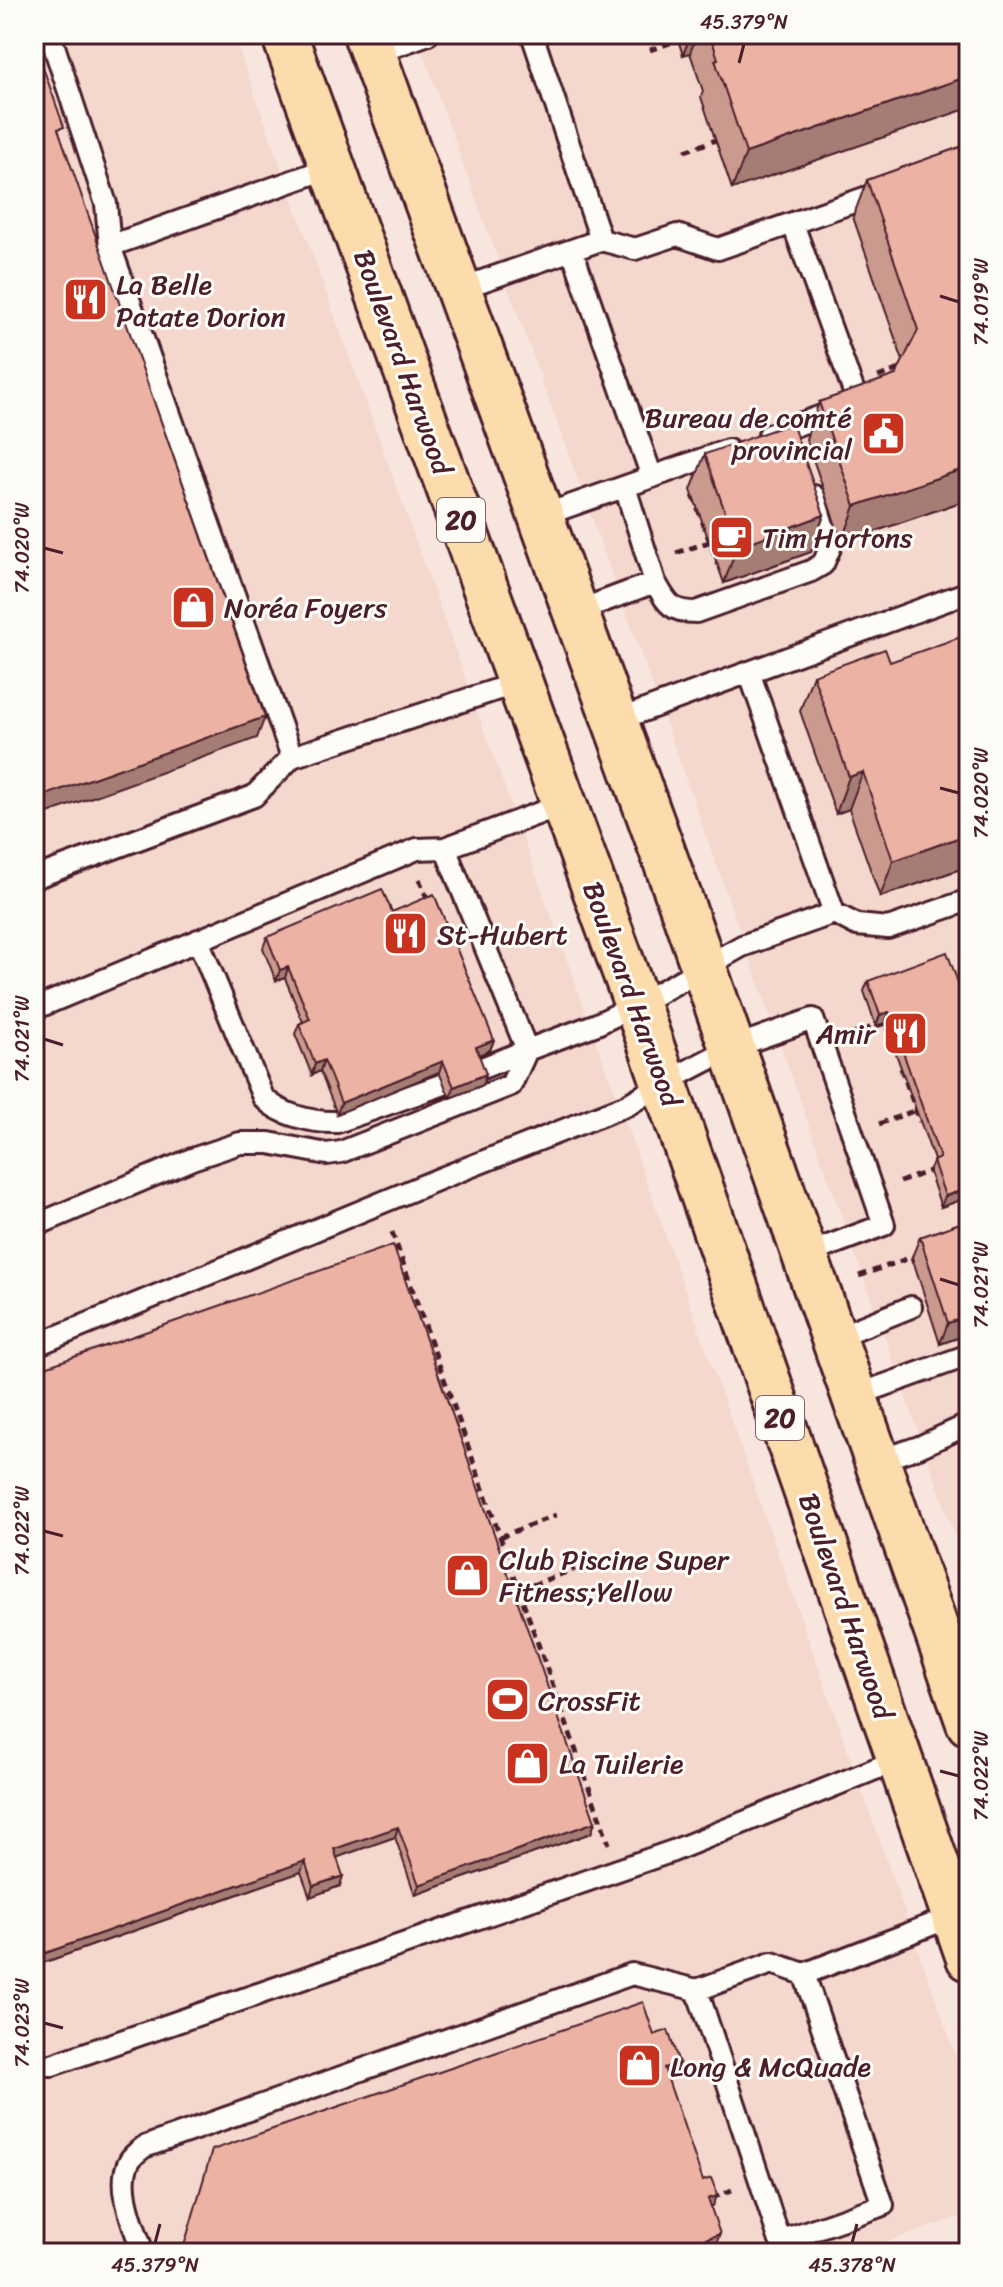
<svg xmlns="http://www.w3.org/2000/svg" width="1003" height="2287" viewBox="0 0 1003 2287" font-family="Sriracha,sans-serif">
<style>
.built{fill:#f4d7cd}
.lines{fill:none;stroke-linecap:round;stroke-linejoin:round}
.service-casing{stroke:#4a1f2b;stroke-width:26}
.trunk-casing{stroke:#4a1f2b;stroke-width:50}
.path{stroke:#4a1f2b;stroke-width:5;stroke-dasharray:8 6;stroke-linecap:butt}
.service{stroke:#fdfcf7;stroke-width:20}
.trunk{stroke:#fcdcac;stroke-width:44}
.wall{fill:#cb9a8e;stroke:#4a1f2b;stroke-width:2}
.shaded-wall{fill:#a57d74;stroke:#4a1f2b;stroke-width:2}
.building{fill:#ecb3a5;stroke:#4a1f2b;stroke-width:2}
.ticks{fill:none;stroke:#4a1f2b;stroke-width:3}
.labels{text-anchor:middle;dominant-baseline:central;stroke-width:6;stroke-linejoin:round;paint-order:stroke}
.shield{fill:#fdfcf7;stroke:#806168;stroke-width:2}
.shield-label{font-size:26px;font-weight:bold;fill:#4a1f2b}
.poi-label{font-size:28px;fill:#4a1f2b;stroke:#fdfcf7;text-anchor:start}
.street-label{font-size:28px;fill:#4a1f2b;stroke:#fdfcf7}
.neatline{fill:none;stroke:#4a1f2b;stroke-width:3}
.ticks-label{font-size:20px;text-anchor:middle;fill:#4a1f2b}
</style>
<rect width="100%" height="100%" fill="#f8e6de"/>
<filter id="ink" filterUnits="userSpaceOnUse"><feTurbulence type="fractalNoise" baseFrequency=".0125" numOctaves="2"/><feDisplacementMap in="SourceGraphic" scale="16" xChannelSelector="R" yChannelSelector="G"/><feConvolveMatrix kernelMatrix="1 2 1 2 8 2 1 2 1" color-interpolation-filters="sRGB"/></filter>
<g filter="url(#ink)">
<path class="built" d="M34 34H233L630 1135 969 2093V2214L853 2253H34Z
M416 34H969V1574L658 701Z"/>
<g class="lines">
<defs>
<path id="service" d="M50 34 106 204 110 246
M532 34 601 240 635 249 677 235 718 249 882 192
M373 54 428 34
M459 289 601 240
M769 435 858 403 793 224
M652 477 728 450
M541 516 652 477 572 250
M655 582C667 603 670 612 696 612L811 571 823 564 830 548 814 496
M575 612 655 582 625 487
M615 721 969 592
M292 757 110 246 332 167
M564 804 445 848 527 1050 597 1024 637 1005 742 946 834 913 749 672
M34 878 254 796 292 757 520 682
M834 913 857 925 888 928 969 900
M198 940 263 1097C279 1115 314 1123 337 1122L444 1084
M34 1009 417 849 445 848
M477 1070 527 1050
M34 1226 192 1159 240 1143H269L327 1154 341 1152 511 1085 527 1050
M834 1338 911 1307
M34 1346 439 1179 627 1105 664 1083 731 1048 813 1019 884 1225 804 1255
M854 1396 969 1355
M877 1461 919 1447 969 1424
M804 1974 883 2205 780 2241 697 1990 772 1963 804 1974 954 1916
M34 2062 40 2065H52L673 1851 900 1759
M143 2253C135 2228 115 2185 130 2160 133 2155 140 2150 144 2147L632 1974 697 1990"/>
<path id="trunk" d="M284 34 637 1005 969 1958
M366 34 684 911 969 1723"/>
</defs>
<use href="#service" class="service-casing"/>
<use href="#trunk" class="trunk-casing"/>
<path class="path" d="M650 50 678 40
M685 151 716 140
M878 377 902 368
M693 495 718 565
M676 553 709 542
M419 879 429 903
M850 1035 885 1023 895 1051
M901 1068 920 1122
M879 1124 916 1110
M900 1182 932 1170
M392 1232 609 1844
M859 1276 912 1257 914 1263
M500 1537 556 1515
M519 1590 575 1569
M712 2198 732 2190"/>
<use href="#service" class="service"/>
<use href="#trunk" class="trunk"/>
</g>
<path class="wall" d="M676 34H969L732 189 701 97 703 91 690 53 683 55Z
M969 144V499L842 543 806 439 819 402 896 375 903 361 853 217 867 180Z
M705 454 824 515 811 552 724 583 691 490Z
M890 662 969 866 880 897 849 809 836 814 800 711 813 675Z
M392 912 494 1040 490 1050 479 1055 483 1085 450 1098 439 1072 337 1114 320 1071 312 1075 295 1034 299 1024 303 1022 285 978 276 981 263 948 267 937Z
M868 981 969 1013V1197L941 1207 929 1171 934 1160 885 1023 876 1026 864 991Z
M969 1220V1334L940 1344 912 1257 920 1237Z
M34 1371 595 1822 591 1833 415 1895 395 1837 337 1857 340 1886 310 1897 301 1872 34 1966Z"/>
<path class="shaded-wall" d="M691 34H697L690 53 683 55Z
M969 76V108L732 189 746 153Z
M969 467V499L842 543 855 506Z
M824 515 811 552 724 583 737 547Z
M265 717 257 738 34 818V799Z
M863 772 849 809 836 814 849 777Z
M969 834V866L880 897 893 861Z
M288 967 285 978 276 981 280 970Z
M889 1012 885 1023 876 1026 880 1015Z
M494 1040 490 1050 472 1058 476 1047Z
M324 1060 320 1071 312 1075 315 1064Z
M443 1061 439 1072 337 1114 341 1103Z
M486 1074 483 1085 450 1098 454 1087Z
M969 1188V1197L941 1207 945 1196Z
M969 1316V1334L940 1344 948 1323Z
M595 1822 591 1833 415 1895 419 1885Z
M398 1827 395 1837 330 1860 334 1849Z
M305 1861 301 1872 34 1966V1957Z
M343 1876 340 1886 310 1897 313 1886Z
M679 2063 675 2074 660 2079 664 2068Z
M717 2196 713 2206 704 2209 708 2199Z
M720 2234 716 2244 690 2253H663Z"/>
<path class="building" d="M710 34H969V76L746 153 715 60 718 59Z
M34 42 64 127 58 129 265 717 34 799Z
M969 144V467L855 506 819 402 896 375 918 330 867 180Z
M792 423 824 515 737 547 705 454Z
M969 634V834L893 861 863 772 849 777 813 675 885 649 890 662Z
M382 889 392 912 434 894 494 1040 476 1047 486 1074 454 1087 443 1061 341 1103 324 1060 315 1064 299 1024 310 1019 288 967 280 970 267 937Z
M947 952 969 1013V1188L945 1196 933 1161 940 1158 889 1012 880 1015 868 981Z
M969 1220V1316L948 1323 920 1237Z
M393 1245 595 1822 419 1885 398 1827 334 1849 343 1876 313 1886 305 1861 34 1957V1645L40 1643 34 1624V1371Z
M643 2002 654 2035 668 2030 679 2063 664 2068 703 2181 711 2178 715 2188 717 2196 708 2199 720 2234 663 2253H182L212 2150Z"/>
</g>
<path class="ticks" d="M739 63 744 44M940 296 959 302M44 548 63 553M940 788 959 793M44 1039 63 1045M940 1279 959 1285M44 1531 63 1536M940 1771 959 1776M44 2023 63 2028M155 2243 160 2224M852 2243 857 2224"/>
<defs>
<symbol id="restaurant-square" viewBox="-11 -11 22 22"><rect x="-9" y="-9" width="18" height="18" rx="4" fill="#c8321e" stroke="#fdfcf7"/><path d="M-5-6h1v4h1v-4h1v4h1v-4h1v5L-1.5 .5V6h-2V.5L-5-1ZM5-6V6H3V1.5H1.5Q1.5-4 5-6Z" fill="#fff"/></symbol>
<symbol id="civic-square" viewBox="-11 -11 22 22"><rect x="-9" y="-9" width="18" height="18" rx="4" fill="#c8321e" stroke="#fdfcf7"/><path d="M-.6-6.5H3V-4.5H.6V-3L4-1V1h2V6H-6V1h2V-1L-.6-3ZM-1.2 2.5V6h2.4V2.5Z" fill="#fff"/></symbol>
<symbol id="cafe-square" viewBox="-11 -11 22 22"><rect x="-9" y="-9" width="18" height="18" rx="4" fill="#c8321e" stroke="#fdfcf7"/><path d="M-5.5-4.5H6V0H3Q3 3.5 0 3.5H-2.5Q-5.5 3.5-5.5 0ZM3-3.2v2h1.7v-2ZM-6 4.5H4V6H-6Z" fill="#fff"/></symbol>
<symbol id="shop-square" viewBox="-11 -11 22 22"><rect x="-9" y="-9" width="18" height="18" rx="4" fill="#c8321e" stroke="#fdfcf7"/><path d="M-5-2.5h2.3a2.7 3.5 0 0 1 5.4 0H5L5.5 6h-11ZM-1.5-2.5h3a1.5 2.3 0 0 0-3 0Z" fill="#fff"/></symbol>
<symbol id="stadium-square" viewBox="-11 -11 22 22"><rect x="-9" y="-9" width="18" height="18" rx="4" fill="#c8321e" stroke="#fdfcf7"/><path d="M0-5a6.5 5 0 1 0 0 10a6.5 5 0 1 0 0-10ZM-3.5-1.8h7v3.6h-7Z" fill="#fff"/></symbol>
</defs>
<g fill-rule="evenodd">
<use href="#restaurant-square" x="60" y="274" width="51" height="51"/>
<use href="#civic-square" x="858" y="408" width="51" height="51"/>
<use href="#cafe-square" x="706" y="512" width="51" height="51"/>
<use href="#shop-square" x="168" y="582" width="51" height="51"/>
<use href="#restaurant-square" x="380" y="908" width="51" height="51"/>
<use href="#restaurant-square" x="880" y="1008" width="51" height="51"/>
<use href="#shop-square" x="442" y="1550" width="51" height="51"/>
<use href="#stadium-square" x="482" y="1674" width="51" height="51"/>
<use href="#shop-square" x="502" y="1738" width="51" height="51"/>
<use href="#shop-square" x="614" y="2040" width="51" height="51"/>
</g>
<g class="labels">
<g class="shield">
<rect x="437" y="498" width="48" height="44" rx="6"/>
<rect x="756" y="1396" width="48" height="44" rx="6"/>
</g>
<g class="shield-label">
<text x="461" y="520">20</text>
<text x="780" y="1418">20</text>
</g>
<g class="poi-label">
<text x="116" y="284">La Belle<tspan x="116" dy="32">Patate Dorion</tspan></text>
<text x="852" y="417" text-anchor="end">Bureau de comté<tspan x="852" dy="32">provincial</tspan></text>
<text x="762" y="537">Tim Hortons</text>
<text x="224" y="607">Noréa Foyers</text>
<text x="437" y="934">St-Hubert</text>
<text x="875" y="1033" text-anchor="end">Amir</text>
<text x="499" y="1559">Club Piscine Super<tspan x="499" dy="32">Fitness;Yellow</tspan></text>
<text x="538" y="1700">CrossFit</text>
<text x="559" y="1763">La Tuilerie</text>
<text x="670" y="2066">Long &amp; McQuade</text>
</g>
<g class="street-label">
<text transform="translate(403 362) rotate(70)">Boulevard Harwood</text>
<text transform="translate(632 994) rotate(70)">Boulevard Harwood</text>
<text transform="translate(846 1606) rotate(71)">Boulevard Harwood</text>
</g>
</g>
<rect width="1003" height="2287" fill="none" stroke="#fdfcf7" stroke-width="88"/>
<rect x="44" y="44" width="915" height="2199" class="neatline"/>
<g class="ticks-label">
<text x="744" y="29">45.379°N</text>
<text transform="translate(981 302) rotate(-90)" y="7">74.019°W</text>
<text transform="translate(22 548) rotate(-90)" y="7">74.020°W</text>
<text transform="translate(981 793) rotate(-90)" y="7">74.020°W</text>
<text transform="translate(22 1039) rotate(-90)" y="7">74.021°W</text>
<text transform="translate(981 1285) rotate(-90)" y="7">74.021°W</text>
<text transform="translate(22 1531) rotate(-90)" y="7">74.022°W</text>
<text transform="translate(981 1776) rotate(-90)" y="7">74.022°W</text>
<text transform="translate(22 2023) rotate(-90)" y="7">74.023°W</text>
<text x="155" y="2272">45.379°N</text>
<text x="852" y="2272">45.378°N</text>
</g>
</svg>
